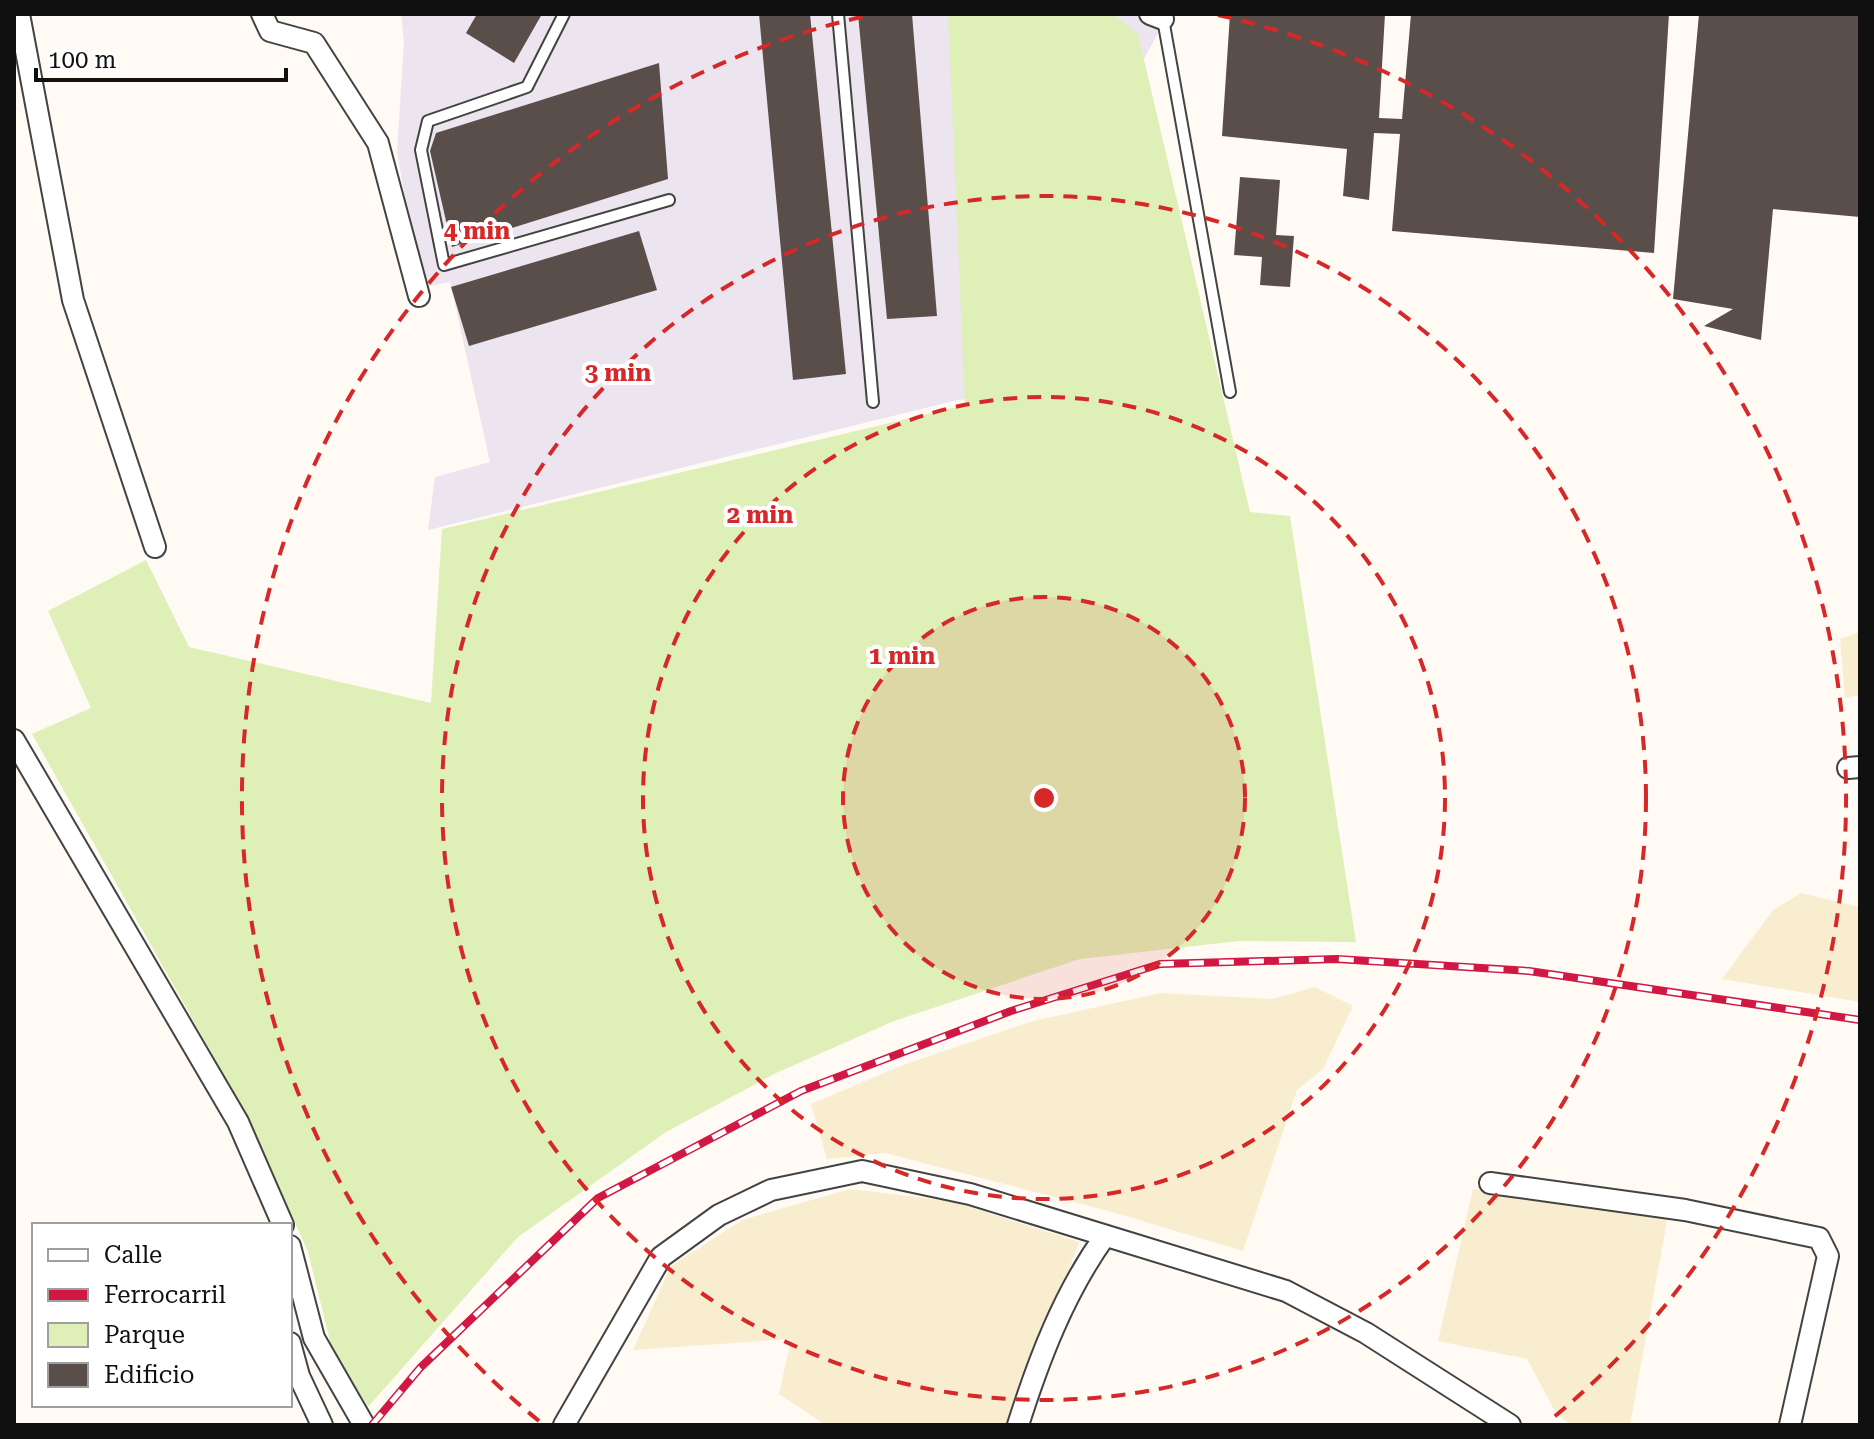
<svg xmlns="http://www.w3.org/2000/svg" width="1874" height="1439" viewBox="0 0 1874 1439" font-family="'Roboto Serif',serif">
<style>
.industrial{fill:#ece4ef}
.farmland{fill:#f9edd0}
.green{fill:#dfefb8}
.building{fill:#5a4e4b}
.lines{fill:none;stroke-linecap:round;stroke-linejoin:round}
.lane-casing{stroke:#434343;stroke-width:14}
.street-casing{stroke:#434343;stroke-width:24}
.lane{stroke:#fff;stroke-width:10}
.street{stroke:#fff;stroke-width:20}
.rail-casing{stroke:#d11845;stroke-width:8}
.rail{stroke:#fff;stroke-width:5;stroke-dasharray:15;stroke-linecap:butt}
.ring{fill:none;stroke:#d62828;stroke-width:4;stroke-dasharray:14 10}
.centre{fill:#d62828;stroke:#fff;stroke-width:4}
.ring-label{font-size:24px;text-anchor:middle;font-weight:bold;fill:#d62828;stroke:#fff;stroke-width:8;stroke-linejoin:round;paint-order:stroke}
</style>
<rect width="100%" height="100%" fill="#fffaf4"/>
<path class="industrial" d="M401 14H1169L1138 69 1175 377 958 400 428 530 435 477 490 462 450 282 421 288 397 152 404 42Z"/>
<path class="farmland" d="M1860 632V695L1845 698 1840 639Z
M1801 893 1860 907V1002L1722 979 1773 910Z
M1315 987 1353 1006 1323 1069 1297 1090 1243 1251 1112 1212 885 1153 827 1159 811 1104 903 1065 1033 1021 1161 993 1272 999Z
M850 1189 951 1201 1079 1242 1011 1425H826L779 1394 791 1339 633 1350 671 1266 742 1220Z
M1473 1189 1668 1215 1630 1425H1571L1556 1413 1527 1359 1438 1341Z"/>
<path class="green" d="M948 14H1113L1138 34 1250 512 1290 516 1356 942 1239 941 1080 959 894 1021 776 1073 666 1132 518 1237 368 1407 331 1345 308 1252 250 1121 32 734 91 708 48 611 146 560 189 647 431 703 442 529 965 405Z"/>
<path class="building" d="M477 14H542L514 63 466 33Z
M759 14H810L846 374 793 380Z
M858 14H912L937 316 887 319Z
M1230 14H1385L1379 118 1402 119 1411 14H1669L1654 253 1392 231 1400 134 1374 133 1369 200 1343 196 1347 149 1222 136Z
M1699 14 1860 15V217L1773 209 1761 340 1704 326 1733 309 1673 299Z
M659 63 668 179 452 247 430 151 436 133Z
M1240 177 1280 180 1276 235 1294 236 1290 287 1260 285 1262 257 1234 255Z
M639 231 657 290 469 346 451 287Z"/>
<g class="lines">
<defs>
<path id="lane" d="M564 14 527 87 428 121 421 150 444 265 669 200
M838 14 873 402
M1163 19 1230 392"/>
<path id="street" d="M19 14 73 300 155 547
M262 14 270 31 314 43 378 143 419 296
M1150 14 1163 19
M14 740 238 1122 283 1225
M1848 768 1860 767
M1490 1183 1685 1210 1819 1238 1828 1256 1790 1425
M290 1246 314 1338 364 1425
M290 1343 299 1376 322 1425
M564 1425 661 1257 719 1215 771 1190 862 1171 970 1194 1286 1291 1366 1333 1510 1425
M1018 1425C1039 1359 1064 1293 1105 1236"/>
</defs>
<use href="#lane" class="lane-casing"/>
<use href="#street" class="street-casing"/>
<use href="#lane" class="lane"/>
<use href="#street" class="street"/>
<defs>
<path id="rail" d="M372 1425 420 1368 598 1198 801 1091 1011 1011 1160 964 1337 959 1529 971 1860 1020"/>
</defs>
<use href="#rail" class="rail-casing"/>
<use href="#rail" class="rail"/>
</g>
<circle cx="1044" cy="798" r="201" fill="#d62828" fill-opacity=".12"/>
<g class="ring">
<circle cx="1044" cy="798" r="201"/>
<circle cx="1044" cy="798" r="401"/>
<circle cx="1044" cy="798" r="602"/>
<path d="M539 1421A802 802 0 0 1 870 15M1218 15A802 802 0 0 1 1549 1421"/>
</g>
<circle cx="1044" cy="798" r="12" class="centre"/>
<g class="ring-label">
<text x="477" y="239">4 min</text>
<text x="618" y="381">3 min</text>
<text x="760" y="523">2 min</text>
<text x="902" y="664">1 min</text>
</g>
<rect width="1874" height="1439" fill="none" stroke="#101010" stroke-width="32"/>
<rect x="32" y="1223" width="260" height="184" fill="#ffffff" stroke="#9f9f9f" stroke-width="2"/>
<rect x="48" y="1249" width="40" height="12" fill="#ffffff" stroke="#9f9f9f" stroke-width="2"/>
<text x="104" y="1263" font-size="24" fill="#101010">Calle</text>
<rect x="48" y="1289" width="40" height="12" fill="#d11845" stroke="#9f9f9f" stroke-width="2"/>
<text x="104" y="1303" font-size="24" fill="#101010">Ferrocarril</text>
<rect x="48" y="1323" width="40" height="24" fill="#dfefb8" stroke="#9f9f9f" stroke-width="2"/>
<text x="104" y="1343" font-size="24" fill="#101010">Parque</text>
<rect x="48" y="1363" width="40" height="24" fill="#5a4e4b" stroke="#9f9f9f" stroke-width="2"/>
<text x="104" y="1383" font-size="24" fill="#101010">Edificio</text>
<path d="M36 68v12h250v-12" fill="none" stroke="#101010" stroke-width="4"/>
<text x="48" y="68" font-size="24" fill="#101010" stroke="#ffffff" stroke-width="6" paint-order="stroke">100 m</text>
</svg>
